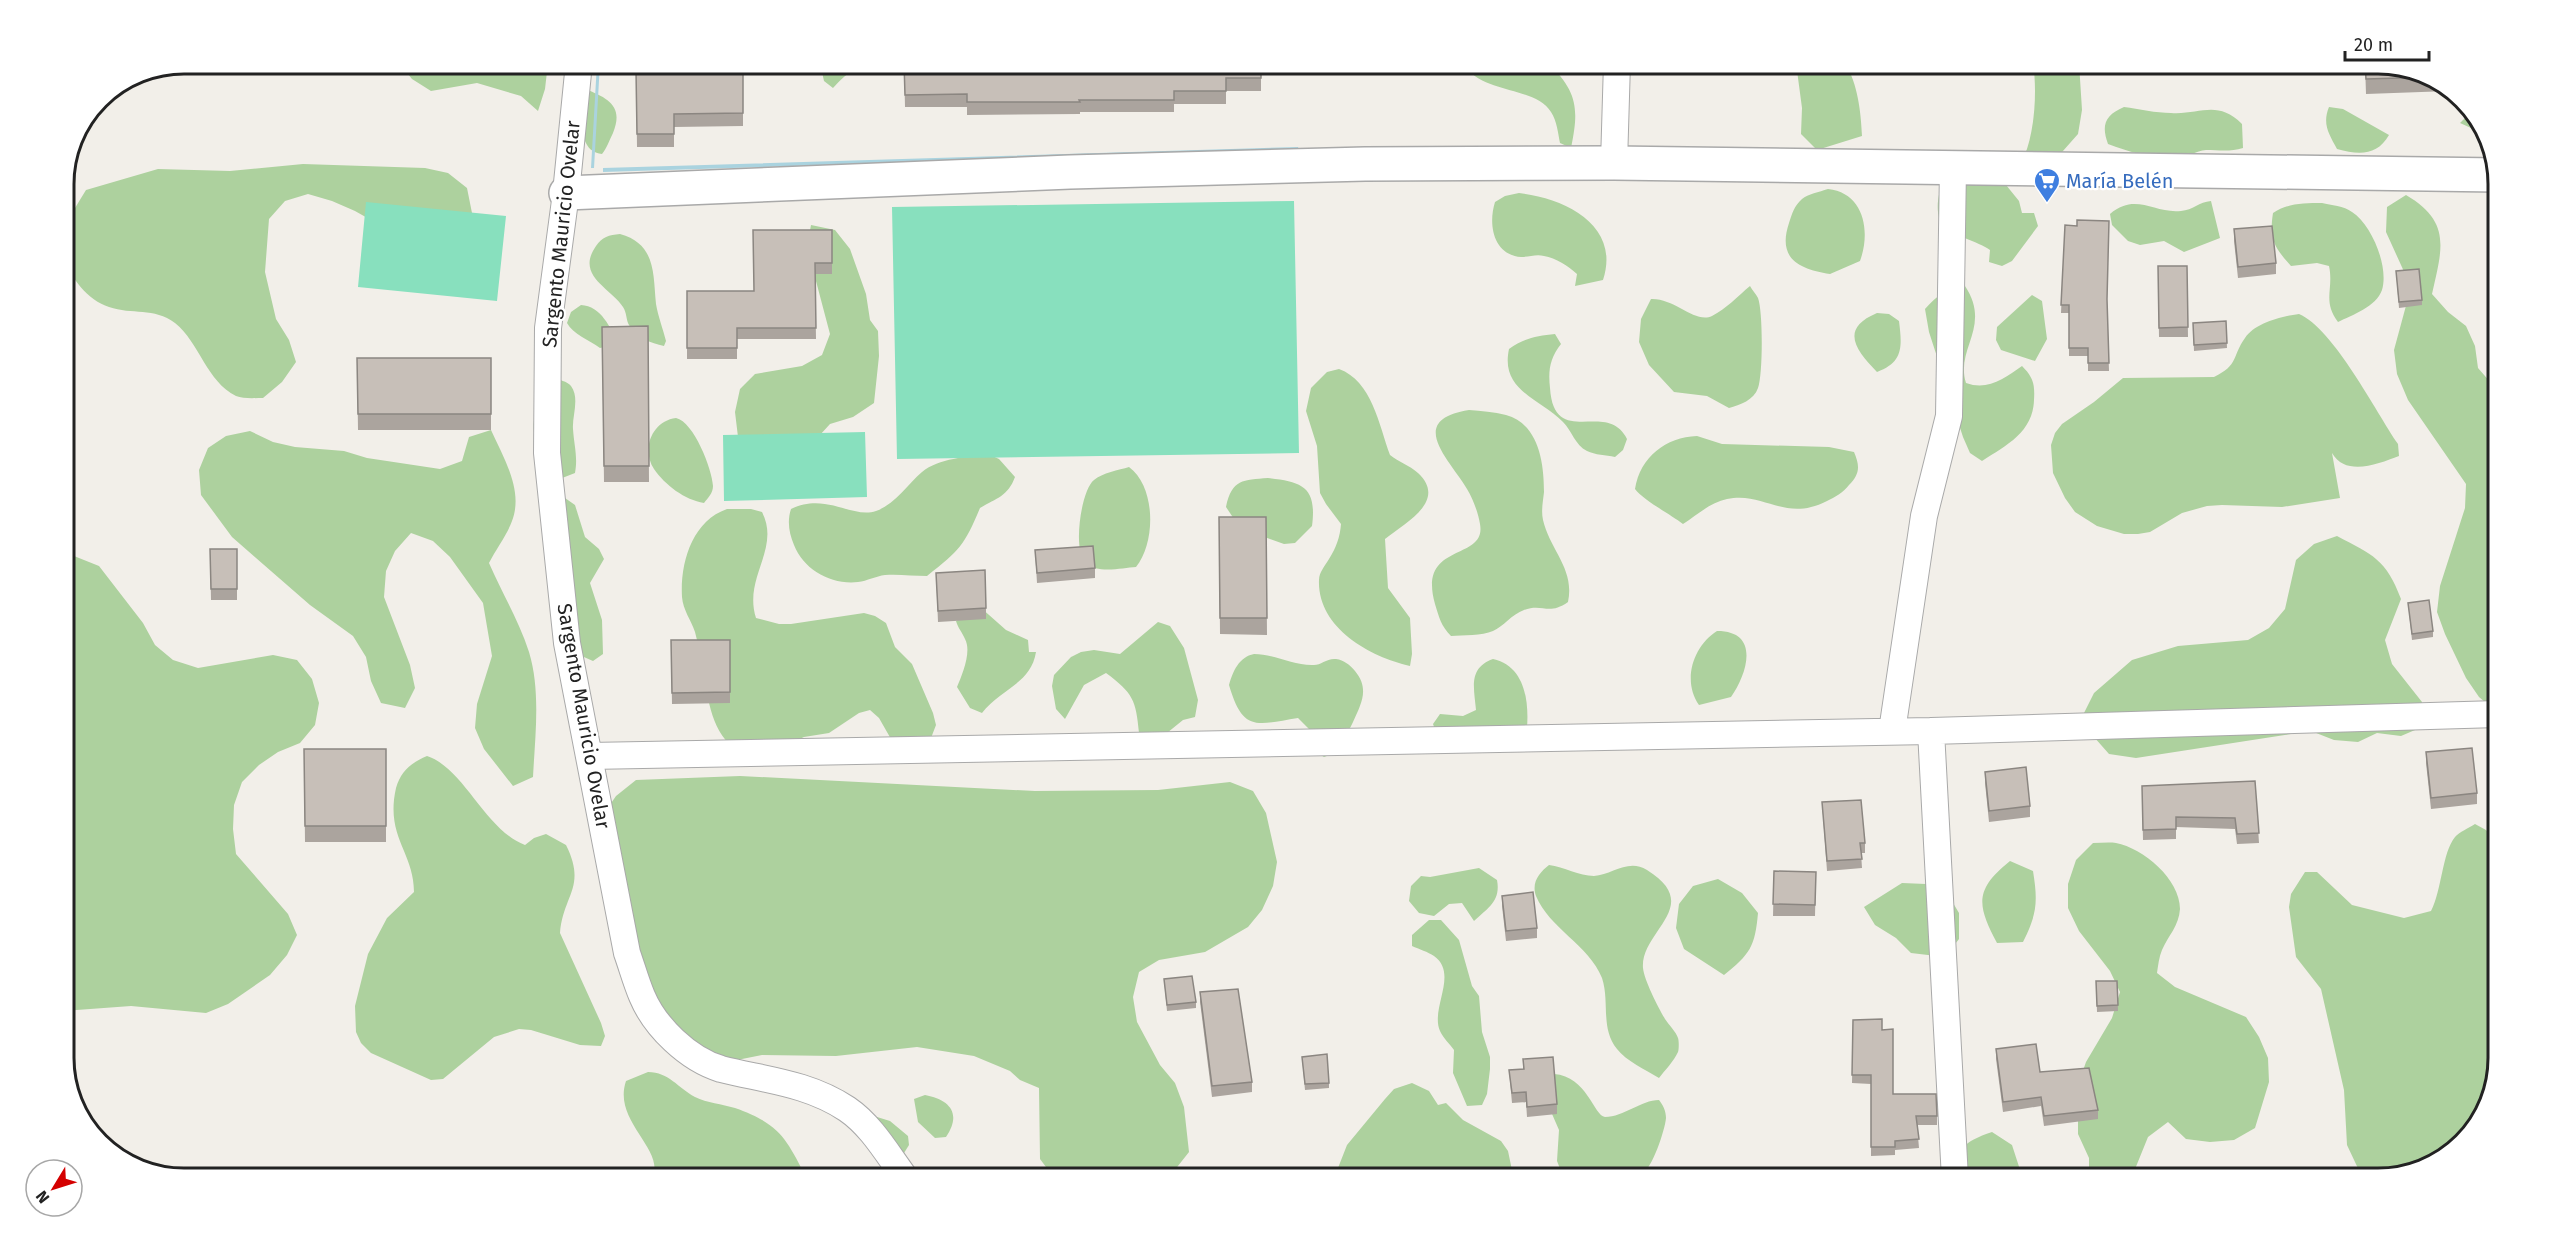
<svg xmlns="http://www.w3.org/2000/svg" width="2561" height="1242" viewBox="0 0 2561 1242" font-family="'Fira Sans',sans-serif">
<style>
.forest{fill:#add19e}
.pitch{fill:#88e0be}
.water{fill:#aad3df}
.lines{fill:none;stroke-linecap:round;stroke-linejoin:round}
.minor-casing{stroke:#a9a9a9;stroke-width:28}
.tertiary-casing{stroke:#a9a9a9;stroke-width:36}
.minor{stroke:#fff;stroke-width:26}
.tertiary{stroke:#fff;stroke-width:33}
.wall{fill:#aba49e}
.building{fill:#c7bfb8;stroke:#8b8681;stroke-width:1.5}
.labels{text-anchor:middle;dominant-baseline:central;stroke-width:4.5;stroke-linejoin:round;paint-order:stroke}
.shop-label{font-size:20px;fill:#366cbe;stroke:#fff;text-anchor:start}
.street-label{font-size:20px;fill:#222;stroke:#fff}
.rim{fill:none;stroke:#222;stroke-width:3}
</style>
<rect width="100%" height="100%" fill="#f2efe9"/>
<path class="forest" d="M399 63H548L545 89 538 111 521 96 477 83 431 91 412 79Z
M637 63H689L676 77H636Z
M820 63H873C854 67 846 74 833 88L824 81Z
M1468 63H1548C1578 92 1579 109 1571 148L1560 143C1558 133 1557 121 1551 112 1535 87 1488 94 1466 68Z
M1796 63H1845C1858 84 1861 113 1862 136L1817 150 1801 134 1802 108Z
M2033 63H2079L2082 110 2078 134 2047 169 2015 171C2019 164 2024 157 2027 149 2035 124 2037 89 2033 63Z
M142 71 134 83 113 95 107 92Z
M585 89C608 98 624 106 613 133 609 141 607 148 602 154 574 151 584 110 585 89Z
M2124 107C2139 109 2156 113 2171 113 2200 115 2217 99 2242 124L2243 148C2230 152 2219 150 2206 150 2196 151 2187 157 2178 158 2155 160 2130 152 2108 144 2101 125 2105 115 2124 107Z
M2329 107 2343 109 2389 135C2377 156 2359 155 2337 149 2329 134 2322 124 2329 107Z
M2472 111 2478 117 2482 129 2471 128 2460 123Z
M303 164 425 168 448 173 467 188 476 233 401 237 355 211 332 201 308 194 285 201 269 219 265 272 276 319 289 340 296 362 282 382 263 398C255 398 243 399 236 396 207 382 199 342 175 323 154 307 132 315 109 307 81 298 55 259 64 230 69 216 79 202 86 190L158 169 230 171Z
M2002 180 2019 201 2022 213H2034L2038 226 2012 261 2002 266 1989 262 1990 250C1977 241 1955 236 1946 228 1933 218 1938 194 1943 181Z
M1828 189C1864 193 1871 231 1860 261L1830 274C1799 269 1777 259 1789 223 1792 214 1794 206 1802 199 1808 194 1819 192 1828 189Z
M1519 193C1565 198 1621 225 1603 280L1575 286 1577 274C1568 266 1556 258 1544 256 1536 254 1529 257 1521 257 1493 255 1488 224 1495 202L1505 196Z
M2406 195C2452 222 2442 249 2432 294L2448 312 2466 326 2475 346 2478 368 2498 391V713L2479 697 2466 678 2445 634 2437 612 2440 586 2465 508 2466 484 2408 400 2397 374 2394 350 2407 302 2406 276 2386 232 2387 207Z
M2211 201 2220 238 2184 252 2164 241 2140 245 2128 241 2112 225 2110 214C2136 192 2154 214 2181 211 2193 210 2199 202 2211 201Z
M2322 203C2331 205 2344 206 2352 212 2372 225 2389 267 2382 290 2376 307 2352 315 2338 322 2322 301 2334 289 2329 266L2317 263 2291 266C2274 247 2269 239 2273 213 2288 203 2304 203 2322 203Z
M811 225 835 230 850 249 866 294 870 320 878 331 879 356 874 403 853 417 830 424 799 458 738 437 735 412 740 389 755 374 802 366 822 355 830 334 807 247Z
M620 234C656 244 653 273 656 304 658 316 663 329 666 341L664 346C651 343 636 338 629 325 626 320 627 313 623 307 611 288 575 276 596 246 602 237 609 235 620 234Z
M1750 286C1752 290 1756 294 1758 298 1763 311 1763 374 1758 388 1754 400 1740 405 1729 408L1707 396 1674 392 1649 365 1639 342 1641 319 1651 299C1675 298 1695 324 1712 316 1726 309 1738 296 1750 286Z
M1965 286C1992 327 1955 348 1966 383 1988 391 2005 378 2022 366 2033 377 2035 384 2034 400 2033 432 2007 445 1982 461L1970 453 1963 437 1929 332 1925 309C1937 296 1947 287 1965 286Z
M2032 295 2042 301 2047 339 2035 361 2001 350 1996 340 1997 327Z
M581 305C601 306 611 328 618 344L600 348C589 340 573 334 567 323L571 312Z
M1877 313 1889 314 1899 321C1902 346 1904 362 1877 372 1856 350 1839 329 1877 313Z
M2299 314C2333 328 2376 412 2398 444L2399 456C2378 464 2346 477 2332 453L2340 498 2282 507 2222 505 2207 506 2182 513 2150 532 2138 534H2124L2097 526 2075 512 2065 498 2053 473 2051 445 2055 433 2062 424 2094 402 2123 378 2214 377C2239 365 2232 356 2245 338 2255 323 2283 316 2299 314Z
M1555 334 1561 344C1550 358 1548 370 1550 388 1554 450 1607 399 1627 439L1623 450 1615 457C1606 455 1595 455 1587 451 1575 445 1572 431 1563 422 1540 398 1500 391 1509 349 1524 338 1537 336 1555 334Z
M1339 369C1372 381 1379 425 1390 455 1399 462 1409 465 1418 473 1448 501 1405 523 1385 539L1388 588 1410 618 1412 654 1410 666C1369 657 1317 627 1319 580 1319 572 1325 566 1329 559 1336 548 1340 537 1341 524L1326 504 1320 493 1317 446 1306 411 1311 388 1327 372Z
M554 378C559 380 567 381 571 386 580 398 572 416 573 429 574 445 578 457 575 473L557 480C529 431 524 428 554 378Z
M1469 410C1481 411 1494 412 1506 415 1539 424 1544 463 1544 492 1543 501 1541 511 1543 520 1550 550 1575 569 1568 602 1548 616 1543 603 1524 610 1512 614 1503 627 1493 631 1482 636 1463 635 1451 636 1441 626 1439 617 1435 604 1417 541 1487 562 1480 524 1478 512 1473 499 1467 489 1450 460 1405 420 1469 410Z
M676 418C694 422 712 469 713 486 713 493 708 498 704 503 685 500 665 485 654 469 641 449 652 421 676 418Z
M491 430C503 457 524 490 512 521 507 535 496 549 489 563 502 593 519 621 529 652 541 691 535 737 533 777L513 786 484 749 475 728 477 704 492 656 483 603 450 557 433 541 411 533 395 551 386 571 384 597 410 665 415 688 405 708 381 703 371 681 366 657 353 636 310 605 232 537 201 495 199 470 208 448 226 436 250 431 273 442 295 447 344 451 367 458 440 469 462 461 469 437Z
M1697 436 1722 444 1829 447 1854 452C1860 466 1860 474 1849 485 1843 493 1835 497 1827 501 1784 523 1765 491 1727 499 1711 502 1697 515 1683 524 1670 514 1643 500 1635 489 1640 457 1666 437 1697 436Z
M988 454 999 459 1015 477C1008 496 997 498 980 508 964 546 960 550 927 576 913 576 899 574 885 575 876 576 867 581 858 582 831 585 804 570 794 545 789 533 787 521 791 509 826 492 852 519 876 511 894 505 908 484 922 472 939 458 967 457 988 454Z
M1129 467C1156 487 1156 542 1136 567 1122 568 1097 574 1086 563 1072 552 1081 490 1094 480 1102 473 1119 470 1129 467Z
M1268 478C1303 482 1317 487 1312 526L1295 543 1284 544 1240 528 1226 507C1232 479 1243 480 1268 478Z
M555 491 575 505 585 537 599 549 604 559 590 583 602 620 603 654 593 661 577 654Z
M727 509H751L762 512C781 549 743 577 756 618L779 624H791L864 613 875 616 886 623 895 647 912 664 933 713 936 725 931 738 891 739 879 718 870 710 859 713 829 733 804 737 793 742 734 748C709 728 708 694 702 664 699 653 698 642 695 632 691 620 683 610 682 597 680 563 692 521 727 509Z
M2337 536C2373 555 2386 559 2401 599L2385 640 2392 664 2422 702V727L2401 736 2377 733 2358 742 2334 740 2311 731 2136 758 2109 754 2094 737 2084 713 2094 693 2132 660 2178 646 2248 640 2269 628 2285 609 2296 560 2314 544Z
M63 555 74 556 99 566 143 623 155 645 173 660 198 668 273 655 297 660 312 679 319 703 315 725 300 743 278 752 259 765 242 782 234 805 233 829 236 854 288 914 297 935 287 955 270 975 228 1004 206 1013 131 1006 63 1011Z
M980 607 1006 630 1028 640 1029 652H1036C1031 684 1000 689 982 713L970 708 957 687C962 675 972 652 965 639 962 632 958 628 956 621Z
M1158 622 1170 626 1184 648 1198 700 1195 717 1183 720 1162 737 1139 733C1136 700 1133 693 1106 673L1084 685 1065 719 1056 709 1052 686 1054 675 1071 657 1081 652 1094 650 1120 654Z
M1717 631C1761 631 1747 674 1731 697L1699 705C1682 681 1693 646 1717 631Z
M1254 654C1274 654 1294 666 1314 665 1321 665 1327 658 1336 659 1344 660 1350 665 1355 671 1370 689 1361 704 1353 722 1346 736 1340 753 1324 757L1319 754 1311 731 1298 718C1255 725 1243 732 1229 685 1233 671 1239 657 1254 654Z
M1493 659C1525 666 1529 701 1527 728L1437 735 1433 724 1440 714 1463 716 1476 710C1474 688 1468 668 1493 659Z
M427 756C464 768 485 830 525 845L534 838 546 834 566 845C587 887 563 895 560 933L601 1023 605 1036 601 1046 580 1045 531 1030 519 1029 494 1037 443 1079 431 1080 371 1053 361 1043 356 1032 355 1006 368 954 387 918 414 892C414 852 385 837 396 788 401 771 411 763 427 756Z
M740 776 1035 791 1158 790 1230 782 1253 791 1266 813 1277 862 1273 886 1262 910 1248 927 1205 952 1159 960 1139 972 1133 997 1137 1022 1160 1065 1175 1083 1184 1107 1189 1152 1174 1171 1163 1179H1055L1040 1159 1039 1088 1020 1080 1010 1071 974 1056 917 1047 836 1056 762 1055 717 1064 695 1051 634 975 603 815 616 796 636 780Z
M2475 824 2486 830 2498 842V1059L2486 1112 2444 1159 2378 1179H2363L2347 1145 2344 1090 2321 989 2296 957 2289 907 2291 894 2305 872H2317L2352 905 2404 918 2431 911C2442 890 2442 853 2455 837 2459 832 2469 828 2475 824Z
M2093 843C2101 843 2109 842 2116 843 2143 848 2180 879 2180 909 2179 926 2168 936 2162 950 2159 957 2158 966 2157 973L2175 987 2246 1017 2259 1037 2268 1058 2269 1082 2255 1128 2234 1140 2210 1142 2186 1139 2168 1122 2148 1137 2131 1179H2089V1158L2078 1134V1085L2086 1062 2112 1018 2120 992 2110 971 2079 931 2068 908V884L2076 860Z
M2010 861 2033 871C2038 902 2037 914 2023 942L1997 943C1977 905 1974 890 2010 861Z
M1549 865C1564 867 1579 876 1594 876 1612 875 1628 858 1647 870 1705 906 1640 931 1643 968 1644 980 1659 1009 1665 1019 1669 1025 1676 1032 1678 1038 1679 1041 1679 1049 1678 1052 1674 1061 1665 1070 1659 1078 1646 1070 1626 1061 1617 1049 1600 1028 1610 1002 1602 978 1589 945 1549 928 1536 896 1531 882 1540 872 1549 865Z
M1479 868 1497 880C1501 901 1488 908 1474 921L1462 903 1449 904 1434 916 1419 913 1409 901 1411 886 1421 876 1430 877Z
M1718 879 1742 893 1758 913C1755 947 1750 954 1724 975L1684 949 1676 928 1679 904 1693 886Z
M1902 883 1926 884 1947 893 1959 913V939L1945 957 1911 953 1896 938 1875 925 1864 907Z
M1429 920H1441L1459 940 1472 986 1479 996 1482 1032 1490 1057V1069L1487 1094 1482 1105 1467 1106 1453 1073 1454 1050C1450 1044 1443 1038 1440 1031 1430 1008 1459 974 1434 956 1428 952 1419 949 1412 946V935Z
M648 1072C669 1072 678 1088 695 1097 707 1103 722 1104 735 1108 780 1124 786 1138 807 1179H652C667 1150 612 1122 626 1081Z
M1554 1074C1587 1076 1594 1116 1605 1117 1624 1117 1641 1100 1659 1100 1663 1105 1666 1111 1666 1118 1665 1130 1652 1169 1642 1174 1633 1179 1622 1174 1614 1179H1564L1557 1161 1559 1130 1549 1107Z
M1412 1083 1429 1091 1438 1105 1446 1103 1463 1120 1501 1141 1508 1151 1513 1175 1501 1179H1351L1338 1168 1347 1145 1385 1099 1394 1089Z
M925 1095C950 1100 962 1113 946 1137L935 1138 918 1122 914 1099Z
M877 1117 890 1121 908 1136 909 1145 904 1153 898 1150 874 1118Z
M1992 1132 2012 1145 2023 1179H1955C1957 1148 1963 1142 1992 1132Z
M837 1172 857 1179H821L824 1174Z"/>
<path class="pitch" d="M1294 201 1299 453 897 459 892 207Z
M366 202 506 216 497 301 358 287Z
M865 432 867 497 724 501 723 435Z"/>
<path class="water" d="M597 63H600L594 168H591Z
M1298 147 1299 150 603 172V168Z"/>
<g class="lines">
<defs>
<path id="minor" d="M579 63 566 193 548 328 547 453 567 643 627 953C632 967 636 982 642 996 655 1027 688 1059 721 1069 765 1080 808 1083 847 1109 872 1126 888 1155 906 1179
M1614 163 1617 63
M1892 731 1924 516 1949 416 1953 168
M1931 731 1955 1179
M589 756 1931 731 2498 714"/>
<path id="tertiary" d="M566 193 1070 172 1365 164 1614 163 2498 175"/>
</defs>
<use href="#minor" class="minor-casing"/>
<use href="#tertiary" class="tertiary-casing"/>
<use href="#minor" class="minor"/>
<use href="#tertiary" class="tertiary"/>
</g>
<path class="wall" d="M743 63V126L674 127V147H637L636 71H693Z
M904 63H1261V91H1226V104H1174V112H1080V114L967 115V107H905Z
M2365 63H2378L2431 75 2449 91 2366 94Z
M2065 225 2107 303 2109 371H2088V356H2069V313H2061Z
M2234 229 2276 263V274L2238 278 2234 241Z
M832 230V274H815L816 339H737V359H687V291H753Z
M2158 266H2187L2188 337H2159Z
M2396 271 2422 300V305L2399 308Z
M2496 274H2498V299L2496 286Z
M2226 321 2227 348 2194 351 2193 323Z
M648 326 649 482H604L602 327Z
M357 358H491V430H358Z
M1219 517H1266L1267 635 1220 634Z
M210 549H237V600H211Z
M1035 550 1095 568V578L1037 583Z
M936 573 986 608V619L938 622Z
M2408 603 2433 631V637L2412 640Z
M671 640H730V703L672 704Z
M304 749H386V842H305Z
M2426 752 2477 793V804L2431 809 2426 763Z
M1985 772 2030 806V817L1989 822 1985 783Z
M2255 781 2259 843 2237 844 2235 829 2176 827V839L2143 840 2142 796Z
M1822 802 1865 843V853H1861L1862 868 1827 871Z
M1774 871 1816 872 1815 916H1773Z
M1502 896 1537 928V938L1506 941 1502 906Z
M1164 979 1196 1002V1008L1167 1011Z
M2096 981H2117L2118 1011 2097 1012Z
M1200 992 1252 1082V1092L1212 1097 1200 1002Z
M1853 1020 1882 1030 1893 1094 1937 1116V1125H1917L1919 1148 1895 1150V1155L1871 1156V1084L1852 1083Z
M1996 1049 2040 1072 2098 1110V1119L2044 1126 2041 1106 2003 1112 1996 1059Z
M1302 1057 1329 1083V1088L1305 1090Z
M1523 1059 1557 1104V1114L1527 1117 1526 1102 1512 1103 1509 1070 1523 1069Z"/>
<path class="building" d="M693 63H743V113L674 114V134H637L636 71H693Z
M904 63H1261V78H1226V91H1174V100H1079L1080 102H967V94L905 95Z
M2365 63H2378L2431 75 2433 77 2366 79Z
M2077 220 2109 221 2107 299 2109 363H2088V348H2069V305H2061L2065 225 2077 226Z
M2272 226 2276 263 2238 267 2234 229Z
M753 230H832V263H815L816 328H737V348H687V291H754Z
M2158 266H2187L2188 327 2159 328Z
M2419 269 2422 300 2399 302 2396 271Z
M2496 274H2498V288Z
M2226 321 2227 343 2194 345 2193 323Z
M648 326 649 466H604L602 327Z
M357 358H491V414H358Z
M1219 517H1266L1267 618H1220Z
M1093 546 1095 568 1037 573 1035 550Z
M210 549H237V589H211Z
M985 570 986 608 938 611 936 573Z
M2429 600 2433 631 2412 634 2408 603Z
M671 640H730V692L672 693Z
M2472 748 2477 793 2431 798 2426 752Z
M304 749H386V826H305Z
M2026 767 2030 806 1989 811 1985 772Z
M2255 781 2259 833 2237 834 2235 818 2176 817V829L2143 830 2142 786Z
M1861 800 1865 843H1860L1862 859 1827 861 1822 802Z
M1774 871 1816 872 1815 905 1773 904Z
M1533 892 1537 928 1506 931 1502 896Z
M1192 976 1196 1002 1167 1005 1164 979Z
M2096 981H2117L2118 1005 2097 1006Z
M1238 989 1252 1082 1212 1086 1200 992Z
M1882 1019V1030L1893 1029V1094H1936L1937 1116H1916L1919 1139 1895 1141V1147H1871V1075H1852L1853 1020Z
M2036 1044 2040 1072 2089 1068 2098 1110 2044 1116 2041 1097 2003 1102 1996 1049Z
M1327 1054 1329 1083 1305 1084 1302 1057Z
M1553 1057 1557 1104 1527 1107 1526 1092 1512 1093 1509 1070 1524 1069 1523 1059Z"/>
<defs>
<symbol id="supermarket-pin" viewBox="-11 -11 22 30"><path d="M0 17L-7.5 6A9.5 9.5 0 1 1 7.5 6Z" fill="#3f7fe0" stroke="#fff"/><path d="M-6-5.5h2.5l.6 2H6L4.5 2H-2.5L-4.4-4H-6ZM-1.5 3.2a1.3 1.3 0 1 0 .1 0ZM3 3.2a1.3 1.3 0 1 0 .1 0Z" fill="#fff"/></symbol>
</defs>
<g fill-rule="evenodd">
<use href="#supermarket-pin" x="2032" y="166" width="30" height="40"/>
</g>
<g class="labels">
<g class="shop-label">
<text x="2066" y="181">María Belén</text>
</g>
<g class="street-label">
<text transform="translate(561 234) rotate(-84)">Sargento Mauricio Ovelar</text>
<text transform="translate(584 716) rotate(80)">Sargento Mauricio Ovelar</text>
</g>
</g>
<path d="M0 0H2561V1242H0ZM184 74H2378A110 110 0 0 1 2488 184V1058A110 110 0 0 1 2378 1168H184A110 110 0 0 1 74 1058V184A110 110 0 0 1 184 74Z" fill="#fff" fill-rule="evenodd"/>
<path class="rim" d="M184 74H2378A110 110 0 0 1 2488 184V1058A110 110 0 0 1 2378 1168H184A110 110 0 0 1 74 1058V184A110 110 0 0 1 184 74Z"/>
<g transform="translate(54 1188) rotate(232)"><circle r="28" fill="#ffffff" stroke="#a7a7a7" stroke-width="1.5"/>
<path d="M0-4.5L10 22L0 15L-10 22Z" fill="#d40000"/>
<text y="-9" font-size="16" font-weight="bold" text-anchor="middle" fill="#222222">N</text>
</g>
<path d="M2345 51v9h84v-9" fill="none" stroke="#222222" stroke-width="3"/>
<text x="2354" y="51" font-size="18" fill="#222222" stroke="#ffffff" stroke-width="4.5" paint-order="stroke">20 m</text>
</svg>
